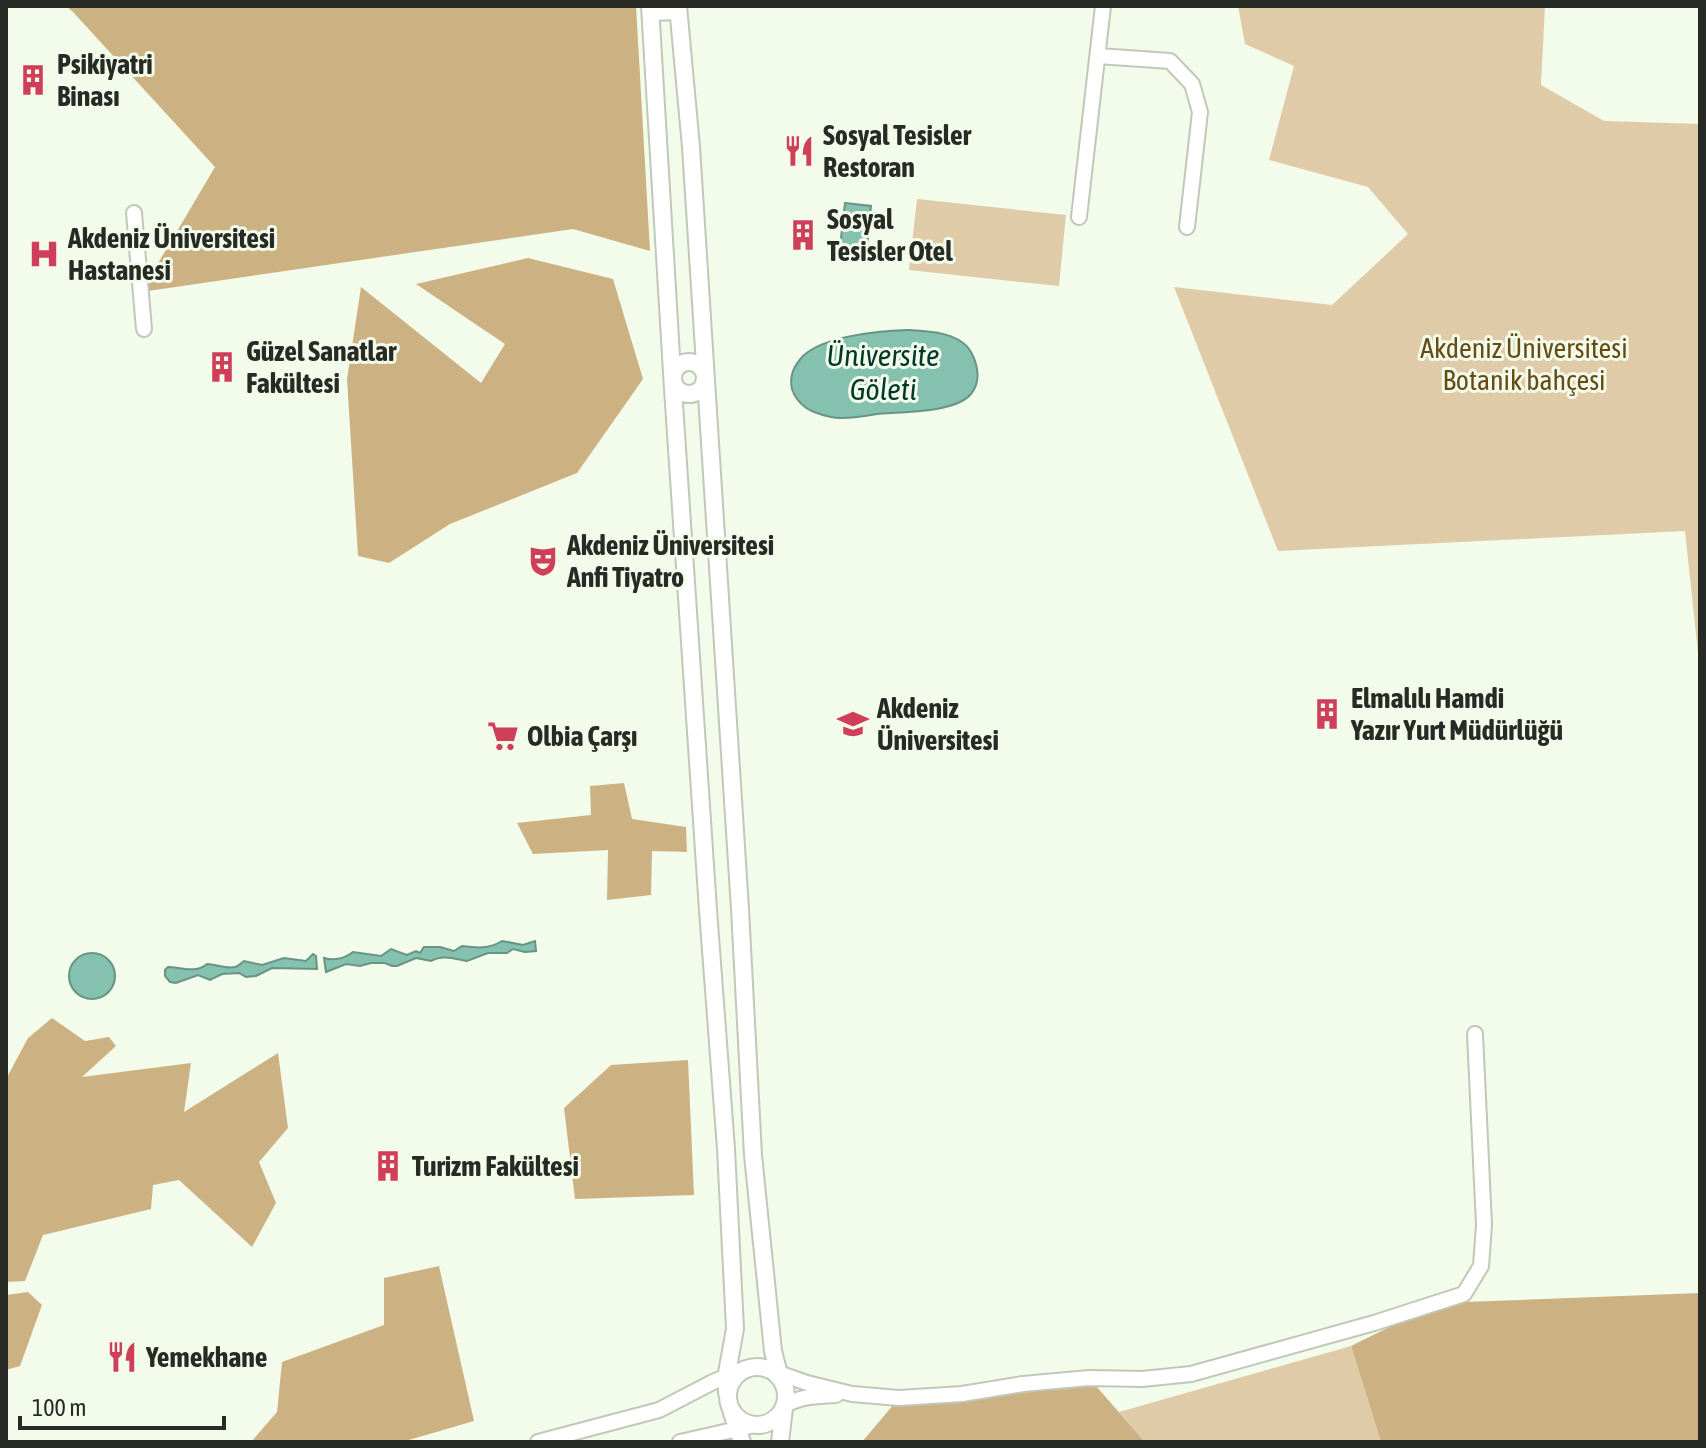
<svg xmlns="http://www.w3.org/2000/svg" width="1706" height="1448" viewBox="0 0 1706 1448" font-family="'Asap Condensed',sans-serif">
<style>
.green{fill:#dfcba7}
.forest{fill:#ccb283}
.water{fill:#84c1ae;stroke:#689485;stroke-width:2}
.lines{fill:none;stroke-linecap:round;stroke-linejoin:round}
.minor-casing{stroke:#c1c8b9;stroke-width:18}
.tertiary-casing{stroke:#c1c8b9;stroke-width:20}
.minor{stroke:#fff;stroke-width:14}
.tertiary{stroke:#fff;stroke-width:16}
.labels{text-anchor:middle;dominant-baseline:central;stroke-width:6;stroke-linejoin:round;paint-order:stroke}
.poi-label{font-size:28px;font-weight:bold;fill:#282b25;stroke:#f3fbea;text-anchor:start}
.park-label{font-size:28px;fill:#664c14;stroke:#f3fbea}
.water-label{font-size:30px;font-style:italic;fill:#00372b;stroke:#f3fbea}
</style>
<rect width="100%" height="100%" fill="#f3fbea"/>
<path class="green" d="M1238 6H1545L1541 85 1604 121 1700 124V672L1685 531 1278 551 1174 287 1332 305 1408 234 1368 187 1269 160 1294 66 1245 44Z
M917 199 1066 215 1059 286 909 270Z
M1351 1346 1381 1442H1145L1119 1412Z"/>
<path class="forest" d="M66 6H636L650 251 573 229 141 292 215 167 73 12Z
M528 258 613 279 643 379 577 473 450 524 389 563 358 556 347 379 361 287 481 383 505 344 416 284Z
M624 783 632 819 686 827 687 852 652 851 651 895 607 900 608 850 533 854 517 823 591 815 590 786Z
M52 1018 85 1041 109 1037 116 1046 82 1077 191 1063 184 1112 278 1053 288 1128 259 1162 276 1203 252 1247 179 1180 153 1185 151 1209 43 1235 25 1281 6 1282V1079L28 1038Z
M688 1060 694 1195 575 1199 564 1108 611 1065Z
M439 1266 474 1421 402 1442H251L277 1412 282 1362 384 1325V1278Z
M28 1292 42 1305 20 1366 6 1370V1295Z
M1700 1293V1442H1381L1351 1346 1438 1303Z
M1089 1378 1145 1442H862L899 1398Z"/>
<path class="water" d="M845 203 871 206 866 258 839 255Z
M907 330C928 331 962 332 972 354 978 366 981 382 971 394 955 413 901 412 877 414 866 416 853 418 841 418 833 418 825 416 817 413 806 410 796 401 792 389 789 375 794 366 803 356 824 336 878 331 907 330Z
M502 941 523 945 535 941 536 951 525 952 513 949 507 953H488L467 961C455 959 443 954 431 961L416 958 397 966H392L385 963H371L360 966 346 964 326 972 324 958C335 961 344 959 353 952L381 956 391 949 407 955 416 951 420 953 424 947H440L454 951 462 946C477 948 489 949 502 941Z
M69 976a23 23 0 1 1 46 0a23 23 0 1 1-46 0Z
M313 954 316 956 317 969 272 968 256 976 246 977 239 973 222 974 210 980 198 975 176 983 170 982 165 976V970L168 967C181 967 196 974 207 964 215 964 227 969 235 967 239 966 241 963 244 961L262 965 284 958 306 961Z"/>
<g class="lines">
<defs>
<path id="minor" d="M651 13 678 12
M1098 56 1170 61 1192 84 1200 112 1187 227
M134 213 144 329
M1079 217 1103 6
M773 1371 807 1383 852 1394 899 1398 962 1394 1023 1384 1089 1378 1142 1379 1191 1374 1374 1323 1464 1294 1481 1266 1484 1225 1475 1034
M784 1406C801 1396 817 1396 836 1395
M538 1442 659 1410 713 1382 744 1369
M680 1442 755 1425"/>
<path id="tertiary" d="M650 6 673 389 708 910 726 1149 735 1329 727 1373V1393
M678 6 691 147 740 909 753 1155 773 1351 780 1378
M673 378a16 16 0 1 1 32 0a16 16 0 1 1-32 0Z
M728 1396a29 29 0 1 1 58 0a29 29 0 1 1-58 0Z
M732 1413 742 1442
M780 1442 784 1408"/>
</defs>
<use href="#minor" class="minor-casing"/>
<use href="#tertiary" class="tertiary-casing"/>
<use href="#minor" class="minor"/>
<use href="#tertiary" class="tertiary"/>
</g>
<defs>
<symbol id="building-bare" viewBox="-9 -9 18 18"><path d="M-4-6H4V6H1V3H-1V6H-4ZM-2.5-4.3h1.7v1.8h-1.7ZM.8-4.3h1.7v1.8H.8ZM-2.5-1h1.7V.8h-1.7ZM.8-1h1.7V.8H.8Z" fill="#cf3f5a" stroke="#f3fbea" stroke-width="2.5" paint-order="stroke"/></symbol>
<symbol id="restaurant-bare" viewBox="-9 -9 18 18"><path d="M-5-6h1v4h1v-4h1v4h1v-4h1v5L-1.5 .5V6h-2V.5L-5-1ZM5-6V6H3V1.5H1.5Q1.5-4 5-6Z" fill="#cf3f5a" stroke="#f3fbea" stroke-width="2.5" paint-order="stroke"/></symbol>
<symbol id="hospital-bare" viewBox="-9 -9 18 18"><path d="M-5-5h3v3.5h4V-5h3V5h-3V1.5h-4V5h-3Z" fill="#cf3f5a" stroke="#f3fbea" stroke-width="2.5" paint-order="stroke"/></symbol>
<symbol id="theatre-bare" viewBox="-9 -9 18 18"><path d="M-5-5.5Q0-4 5-5.5V0Q5 5 0 6Q-5 5-5 0ZM-3.3-2.5H-1v1.5H-3.3ZM1-2.5H3.3v1.5H1ZM-2.8 1Q0 5.5 2.8 1Z" fill="#cf3f5a" stroke="#f3fbea" stroke-width="2.5" paint-order="stroke"/></symbol>
<symbol id="university-bare" viewBox="-9 -9 18 18"><path d="M0-5L7-2L0 1L-7-2ZM-4 1L0 2.5L4 1V4Q0 6-4 4Z" fill="#cf3f5a" stroke="#f3fbea" stroke-width="2.5" paint-order="stroke"/></symbol>
<symbol id="supermarket-bare" viewBox="-9 -9 18 18"><path d="M-6-5.5h2.5l.6 2H6L4.5 2H-2.5L-4.4-4H-6ZM-1.5 3.2a1.3 1.3 0 1 0 .1 0ZM3 3.2a1.3 1.3 0 1 0 .1 0Z" fill="#cf3f5a" stroke="#f3fbea" stroke-width="2.5" paint-order="stroke"/></symbol>
</defs>
<g fill-rule="evenodd">
<use href="#building-bare" x="11" y="58" width="44" height="44"/>
<use href="#restaurant-bare" x="777" y="129" width="44" height="44"/>
<use href="#building-bare" x="781" y="213" width="44" height="44"/>
<use href="#hospital-bare" x="22" y="232" width="44" height="44"/>
<use href="#building-bare" x="200" y="345" width="44" height="44"/>
<use href="#theatre-bare" x="521" y="539" width="44" height="44"/>
<use href="#building-bare" x="1305" y="692" width="44" height="44"/>
<use href="#university-bare" x="831" y="702" width="44" height="44"/>
<use href="#supermarket-bare" x="481" y="714" width="44" height="44"/>
<use href="#building-bare" x="366" y="1144" width="44" height="44"/>
<use href="#restaurant-bare" x="100" y="1335" width="44" height="44"/>
</g>
<g class="labels">
<g class="poi-label">
<text x="57" y="64">Psikiyatri<tspan x="57" dy="32">Binası</tspan></text>
<text x="823" y="135">Sosyal Tesisler<tspan x="823" dy="32">Restoran</tspan></text>
<text x="827" y="219">Sosyal<tspan x="827" dy="32">Tesisler Otel</tspan></text>
<text x="68" y="238">Akdeniz Üniversitesi<tspan x="68" dy="32">Hastanesi</tspan></text>
<text x="246" y="351">Güzel Sanatlar<tspan x="246" dy="32">Fakültesi</tspan></text>
<text x="567" y="545">Akdeniz Üniversitesi<tspan x="567" dy="32">Anfi Tiyatro</tspan></text>
<text x="1351" y="698">Elmalılı Hamdi<tspan x="1351" dy="32">Yazır Yurt Müdürlüğü</tspan></text>
<text x="877" y="708">Akdeniz<tspan x="877" dy="32">Üniversitesi</tspan></text>
<text x="527" y="736">Olbia Çarşı</text>
<text x="412" y="1166">Turizm Fakültesi</text>
<text x="146" y="1357">Yemekhane</text>
</g>
<g class="park-label">
<text x="1524" y="348">Akdeniz Üniversitesi<tspan x="1524" dy="32">Botanik bahçesi</tspan></text>
</g>
<g class="water-label">
<text x="883" y="355">Üniversite<tspan x="883" dy="34">Göleti</tspan></text>
</g>
</g>
<rect width="1706" height="1448" fill="none" stroke="#282b25" stroke-width="16"/>
<path d="M20 1416v12h204v-12" fill="none" stroke="#282b25" stroke-width="4"/>
<text x="32" y="1416" font-size="24" fill="#282b25" stroke="#f3fbea" stroke-width="6" paint-order="stroke">100 m</text>
</svg>
